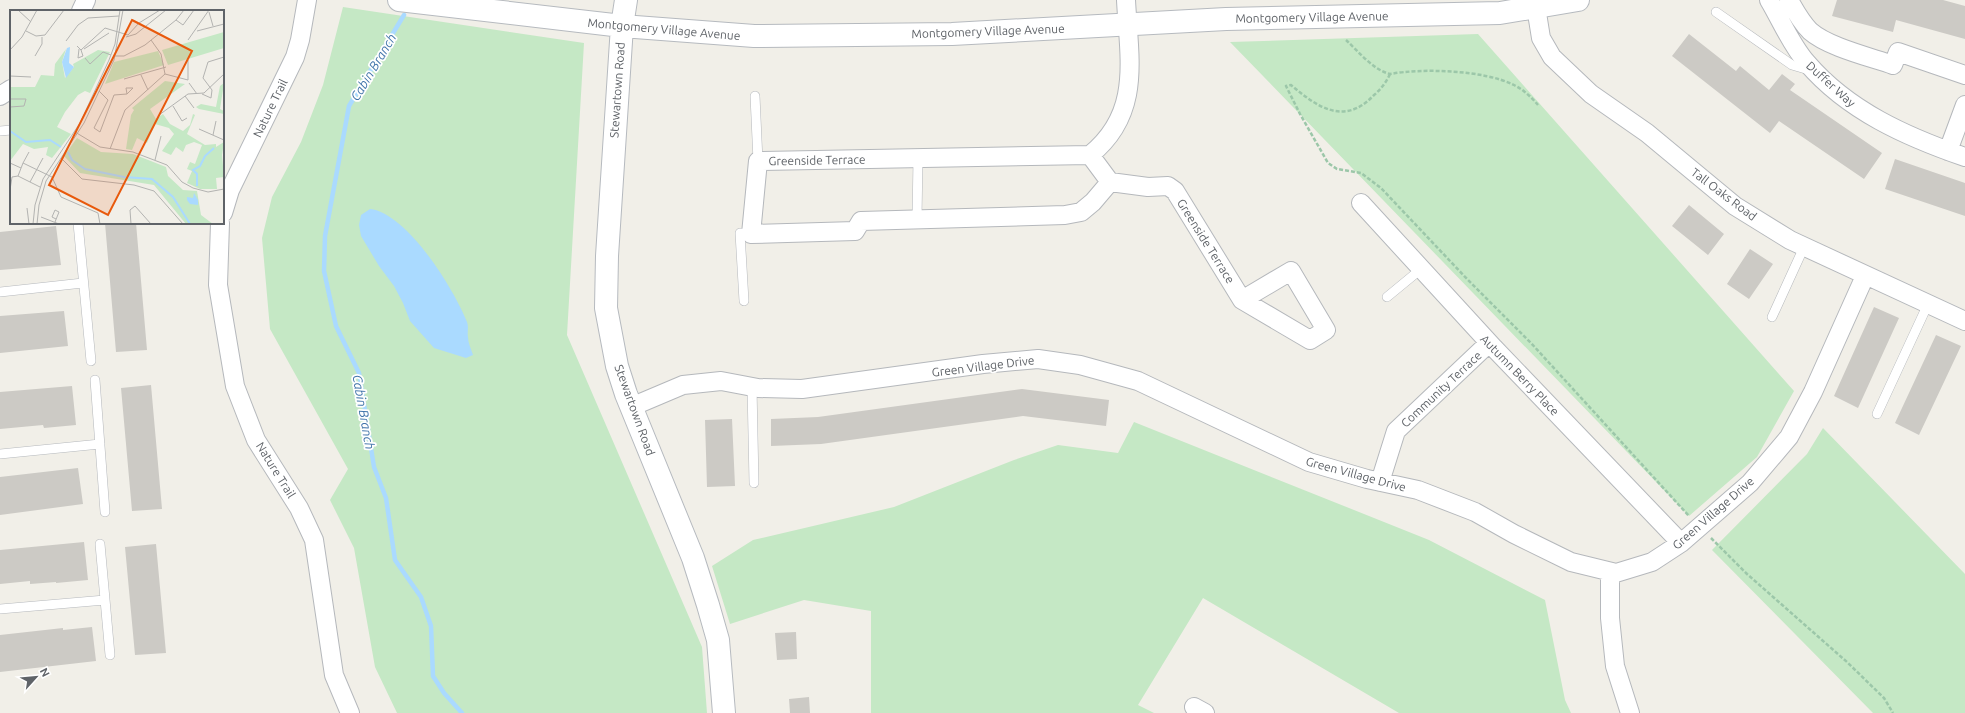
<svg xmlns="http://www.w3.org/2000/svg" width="1965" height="713" viewBox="0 0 1965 713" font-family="Ubuntu,sans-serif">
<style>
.green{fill:#c5e8c5}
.water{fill:#aadaff}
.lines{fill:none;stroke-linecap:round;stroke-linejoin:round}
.stream{stroke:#aadaff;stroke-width:4.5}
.building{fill:#cccac5}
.lane-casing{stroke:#b5b8bc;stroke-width:10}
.street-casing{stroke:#b5b8bc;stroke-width:20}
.secondary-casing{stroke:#b6babf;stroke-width:24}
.path{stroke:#9cc7a9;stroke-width:2.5;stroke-dasharray:4 2;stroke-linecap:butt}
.lane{stroke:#fff;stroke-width:9}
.street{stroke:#fff;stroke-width:18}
.secondary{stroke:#fff;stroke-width:22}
.labels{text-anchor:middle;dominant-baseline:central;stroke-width:3.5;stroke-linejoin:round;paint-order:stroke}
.street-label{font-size:12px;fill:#5f6368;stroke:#fff}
.water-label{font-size:13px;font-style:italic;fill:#4174aa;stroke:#fff}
.inset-river{fill:none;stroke:#aadaff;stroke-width:2}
.inset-road{fill:none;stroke:#b3b3b1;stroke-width:1}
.view{fill:#e8590c;fill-opacity:0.15;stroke:#e8590c;stroke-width:2}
.inset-edge{fill:none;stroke:#5f6368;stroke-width:2}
</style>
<rect width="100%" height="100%" fill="#f1efe8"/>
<path class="green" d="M343 7 584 43 567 335 702 647 707 713H397L375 667 354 548 330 500 348 469 270 329 262 238 272 197 301 142 323 85Z
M1478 34 1794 391 1757 457 1689 516 1230 42Z
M1134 422 1429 540 1545 600 1565 700 1571 713H1399L1203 598 1138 705 1154 713H871V611L804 600 730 624 712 566 753 540 894 507 1014 460 1058 445 1118 453Z
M1823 428 1965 574V713H1873L1712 550 1807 454Z"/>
<path class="water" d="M370 209C407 213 454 289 467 322 469 327 467 332 468 337 468 343 471 349 473 355L466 358 434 348 410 321 403 303 394 286 379 266 361 236 359 225 361 215Z"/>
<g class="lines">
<path class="stream" d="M404 15 349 106 325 236 324 271 336 326 359 373 374 467 386 498 395 560 421 597 431 626 433 676 444 693 462 713"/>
</g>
<path class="building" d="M1837 0H1943L1965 6V39L1896 20 1893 32 1832 16Z
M1689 34 1736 71 1740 66 1769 90 1782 74 1795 84 1790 90 1882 153 1864 179 1779 121 1770 133 1672 56Z
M1895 159 1965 183V216L1885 189Z
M1689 205 1724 234 1708 255 1672 226Z
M105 223H136L147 350 116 352Z
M56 226 61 265 0 270V232Z
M1750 249 1773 264 1749 299 1727 284Z
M1874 307 1899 318 1858 408 1834 396Z
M64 311 68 346 0 353V316Z
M1936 335 1961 346 1919 435 1895 423Z
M151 385 162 509 132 511 121 388Z
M72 386 76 425 44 428 43 425 0 429V392Z
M1022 389 1109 400 1106 426 1023 416 821 444 771 446V419L818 417Z
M732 419 735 486 707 487 705 420Z
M78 468 83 504 0 515V477Z
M84 542 88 580 56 583V582L30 584V581L0 584V550Z
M156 544 166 653 135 655 125 547Z
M92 627 96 661 0 672V635L63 628V630Z
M796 632 797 659 777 660 775 633Z
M809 697 810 713H790L789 699Z"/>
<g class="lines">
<defs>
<path id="lane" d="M1716 12 1792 65 1809 70
M755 96 758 161
M0 131 11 130
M917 218 918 159
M78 223 91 361
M0 292 83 283
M1387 297 1421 269
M744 301 740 233 751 234
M1772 317 1804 247
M95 380 105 512
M752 387 754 483
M1877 414 1928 304
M0 454 100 444
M100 544 110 655
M0 609 105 600"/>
<path id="street" d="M1126 0C1129 59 1142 113 1090 155L758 161 751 234 855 231 861 221 1065 215 1081 212 1093 202 1110 182 1148 187 1168 186 1175 191 1242 300 1310 340 1326 330 1291 271 1242 300
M1769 0C1781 20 1791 45 1807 63 1848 111 1907 137 1965 157
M1789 0C1795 11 1801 22 1810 31 1828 47 1870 57 1893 65L1898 52 1965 75
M1536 7 1541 38 1552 57 1591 94 1647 133 1735 206 1790 240 1965 321
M81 11 86 0
M0 96 11 89
M1948 151 1965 105
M1090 155 1110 182
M1361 203 1494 348 1681 543
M223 213 230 190 295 57 300 40 307 0
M220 223 218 285 235 386 256 440 299 508 314 540 334 675 350 713
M631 407 683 385 721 381 758 388 802 389 983 364 1038 359 1080 365 1138 381 1309 462 1367 479 1418 490 1475 512 1514 534 1571 562 1616 573 1652 562 1681 543 1750 483 1789 437 1813 392 1865 276
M1380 482 1396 431 1489 343
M1610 572V618L1615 666 1630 713
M1194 707 1205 713"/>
<path id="secondary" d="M399 0 622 26 754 36 952 34 1226 19 1500 13 1578 0
M626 0 622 26 607 256 606 308 617 366 626 394 693 558 708 605 718 640 724 713"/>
</defs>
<use href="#lane" class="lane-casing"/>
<use href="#street" class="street-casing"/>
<use href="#secondary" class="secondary-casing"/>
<path class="path" d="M1346 40C1358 51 1373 70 1390 74 1423 68 1484 70 1514 85 1524 90 1531 97 1538 105
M1390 74C1386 83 1380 90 1373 96 1344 126 1317 107 1291 85L1286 86 1300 114 1328 163 1337 169 1361 173 1381 188 1468 280 1531 343 1689 516
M1711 538 1747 574 1847 662 1884 698 1893 713"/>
<use href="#lane" class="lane"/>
<use href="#street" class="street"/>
<use href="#secondary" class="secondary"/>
</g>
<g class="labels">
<g class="street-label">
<text transform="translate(1312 17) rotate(-1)">Montgomery Village Avenue</text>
<text transform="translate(664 29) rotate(5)">Montgomery Village Avenue</text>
<text transform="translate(988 31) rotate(-2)">Montgomery Village Avenue</text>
<text transform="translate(1831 84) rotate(42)">Duffer Way</text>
<text transform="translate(617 90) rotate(-86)">Stewartown Road</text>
<text transform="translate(270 108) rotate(-64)">Nature Trail</text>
<text transform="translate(817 160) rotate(-1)">Greenside Terrace</text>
<text transform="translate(1724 194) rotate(37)">Tall Oaks Road</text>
<text transform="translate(1206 241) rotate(58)">Greenside Terrace</text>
<text transform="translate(983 366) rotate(-7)">Green Village Drive</text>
<text transform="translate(1520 375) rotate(46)">Autumn Berry Place</text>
<text transform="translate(1441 389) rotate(-43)">Community Terrace</text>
<text transform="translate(635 410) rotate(70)">Stewartown Road</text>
<text transform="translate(276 470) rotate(58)">Nature Trail</text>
<text transform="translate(1356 474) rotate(15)">Green Village Drive</text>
<text transform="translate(1713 513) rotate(-41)">Green Village Drive</text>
</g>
<g class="water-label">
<text transform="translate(373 67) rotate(-59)">Cabin Branch</text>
<text transform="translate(364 412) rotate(80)">Cabin Branch</text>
</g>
</g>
<g transform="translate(10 10)">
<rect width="214" height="214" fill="#f1efe8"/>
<path d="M214 22V38L158 55 152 40ZM56 39 52 52 55 68 64 57 63 54 88 40 100 42 80 83 75 81 68 85 55 102 47 117 61 124 42 148 36 145 38 137 24 139 13 134 0 151V77H25L31 65 44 66 45 54ZM148 41 154 55 95 74 104 52ZM155 71 175 74 140 99 146 109 153 104 160 114 173 121 180 115 183 104 185 105 177 124 195 135 206 134V137L214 132 212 145 214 167 206 168 207 179H190L177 173 182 161 177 159 180 152 185 154 192 135 184 132 176 135 173 142 166 137 161 145 152 141 164 124 159 118 145 114 137 133 127 128 122 140 116 139 121 105 124 100 122 98ZM214 73 210 99 214 101V104L189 99 186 97 191 94 206 97 210 76ZM67 128 91 142 123 144 156 157 158 166 173 180 187 181 191 205 203 214H176L144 175 70 163 54 146Z" fill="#c5e8c5"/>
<path d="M60 37 59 53 64 57 56 68 52 52 57 38ZM184 183 188 190V195L180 194 177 190V187L183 188Z" fill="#aadaff"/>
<path class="inset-river" d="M0 121 16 132 40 130 51 137M58 142 62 150 75 159 114 167 142 169 163 187 180 214M187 176V164L183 160 190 156 195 146 204 138"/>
<path class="inset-road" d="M8 0 21 12M199 2 203 16M166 10 173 15 184 0M16 21 26 26 35 25 54 0M187 21 214 14M116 27 126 24 156 0M178 30 199 0M56 31 68 15 78 8 109 6M67 36 71 40 73 46 68 48 69 39M74 39 99 23M0 40 12 27 27 0M71 40 95 18 118 25 129 13 150 0M25 46 32 34V27M105 46H114L135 35 166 10 174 0M75 48 80 54 93 42 101 45M155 64 178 70V50M131 65 138 80M0 66 21 67M114 69 156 57M179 73 187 84M89 81 98 90 84 118 90 122 104 85 117 84 116 78H123L117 84M192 84 201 88 202 80 193 68 198 52 214 47M175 86 184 98M0 89H16L14 96 0 97M163 96 172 111 177 108M149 105 178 84 194 83 214 64M189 119 214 130M65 122 90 137 123 142 157 155 172 172 183 178 198 182 214 179M203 125 206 111M100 139 115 100 155 64 151 44 141 30M51 148 72 169 124 175 144 181 173 214M145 150 151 126M0 153 11 158M13 153 19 142M20 172 33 148M30 177 8 166 13 153 42 167 51 187 88 203 90 214M0 180 2 167 8 166M17 198 19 214M31 207 49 214M45 212 49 202 45 200 42 207 46 209M23 214 25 195 33 169 70 113 99 50 105 34 110 0M27 214 29 195 36 171 74 113 104 50 113 0M121 214 120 200 125 196 141 214"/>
<path class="view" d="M122 10 182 41 98 205 39 175Z"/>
<rect width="214" height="214" class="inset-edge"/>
</g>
<g transform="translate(36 677) rotate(63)" stroke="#ffffff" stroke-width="3" paint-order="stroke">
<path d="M0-3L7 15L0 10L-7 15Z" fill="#5f6368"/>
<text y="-6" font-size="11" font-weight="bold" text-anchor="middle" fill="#5f6368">N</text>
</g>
</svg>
